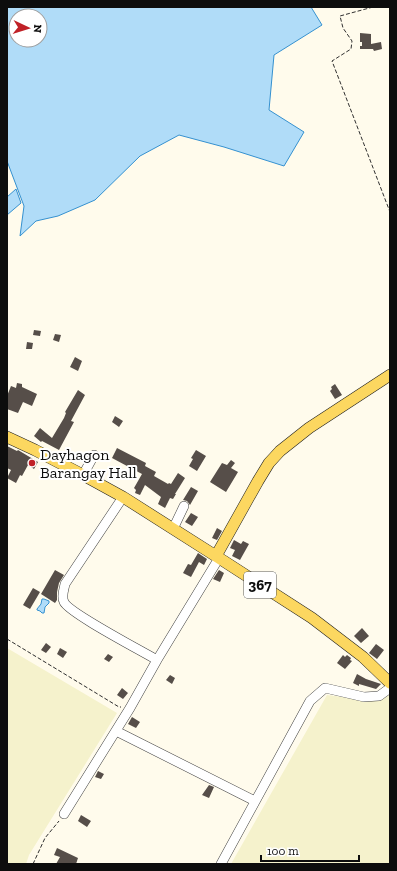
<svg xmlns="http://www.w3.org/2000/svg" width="397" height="871" viewBox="0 0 397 871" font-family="'Zilla Slab',serif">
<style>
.farmland{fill:#f5f2cc}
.water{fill:#b0dcf8;stroke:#3591d0;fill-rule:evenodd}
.building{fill:#564e49}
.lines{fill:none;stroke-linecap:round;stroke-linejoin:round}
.minor-casing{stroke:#404040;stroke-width:10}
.major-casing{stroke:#1e1e1e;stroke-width:12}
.path{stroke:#2f2f2f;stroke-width:1;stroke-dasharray:4 2;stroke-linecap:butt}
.minor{stroke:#fff;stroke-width:9}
.major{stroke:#fcd760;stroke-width:11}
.poi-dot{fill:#c02127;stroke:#fff;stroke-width:1.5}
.labels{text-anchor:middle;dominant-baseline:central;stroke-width:4;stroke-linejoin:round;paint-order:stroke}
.shield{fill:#fff;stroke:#565656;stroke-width:1}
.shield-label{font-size:15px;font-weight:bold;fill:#0d0d0d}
.poi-label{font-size:16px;fill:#0d0d0d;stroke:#fff;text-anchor:start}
</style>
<rect width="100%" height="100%" fill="#fffbec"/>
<path class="farmland" d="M7 648 117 713 29 855 26 864H7Z
M390 694V864H231L327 695 373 701Z"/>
<path class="water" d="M7 7H311L322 25 274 55 269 110 304 132 284 166 224 147 179 135 140 156 95 200 58 216 36 221 20 236 24 206 7 161ZM16 16H40V40H16Z
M16 189 21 203 7 215V197Z
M42 599H44L49 601V603L45 607 44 613H42L40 611 37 610V609L41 604Z"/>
<path class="building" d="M360 33 371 34V44L381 42 382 49 374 51 373 49H360V46H362V42H360Z
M34 330 41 331 40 336 33 335Z
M55 334 61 335 59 342 53 340Z
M27 342 33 343 32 349H26Z
M75 357 82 361 78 371 70 367Z
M17 383 22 384V387L37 394 32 406 23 402 18 413 7 409V396L11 386 16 388Z
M335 384 342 395 335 399 330 391 332 389 331 387Z
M78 390 85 395 71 421 74 422 59 450 42 441 41 442 34 436 40 428 52 438 64 418 66 413 65 412Z
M115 416 123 421 119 427 112 422Z
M7 446 17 451 18 450 38 462 34 469 28 465 22 476 20 475 16 483 7 478 11 470 7 468Z
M117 448 146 463 145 466 156 472 154 476 168 484 169 483 171 484 178 473 185 478 175 494H176L173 499 170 498 165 508 158 504 161 497 145 485 140 495 135 493 136 490 134 488 142 474 112 458Z
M196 450 206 456 197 471 189 466 193 459 191 458Z
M71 452 76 455 73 460 68 457Z
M231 460 235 463 231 468 238 472 226 492 210 482 222 463 227 465Z
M191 487 198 491 190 505 187 501 183 500Z
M191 513 198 517 192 526 185 522Z
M217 528 222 531 217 540 212 538Z
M234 540 241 544 243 541 249 544 240 560 232 556 235 550 230 548Z
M198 553 207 559 204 565 199 562 191 577 183 573 188 564 191 565Z
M55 570 64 575 59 583 57 592V600L55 603 41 594Z
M219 570 224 573 220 582 213 579Z
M33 588 40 592 30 609 23 605Z
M362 628 369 636 361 643 354 636Z
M46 643 51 647 46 653 41 650Z
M376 644 384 650 377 659 369 653Z
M60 648 67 652 63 658 57 654Z
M108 654 113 657 109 662 104 659Z
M343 655 345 657 347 655 351 658 350 660 352 661 345 669 337 663Z
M357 674 366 679 381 684 376 689 359 684V686L353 683Z
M170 675 175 678 172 684 166 680Z
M122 688 128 693 123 699 117 695Z
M132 717 140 722 136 728 128 724Z
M98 771 104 774 101 779 95 777Z
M209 785 214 787 209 798 202 795Z
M81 815 91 821 87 827 78 821Z
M57 848 78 858 76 864H56L60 857 54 855Z"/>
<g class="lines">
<defs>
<path id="minor" d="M83 475 94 455
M123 497 65 584C64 590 61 596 64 602 69 613 142 651 157 660
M173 529 184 506
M116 731 255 801
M64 814 130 708 157 660 219 558
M221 864 310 701 325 688 364 697 379 696 390 688"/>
<path id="major" d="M7 437 35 450 83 475 123 497 219 558 312 618 363 657 390 683
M216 556 258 481 269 463 280 451 309 428 390 375"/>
</defs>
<use href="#minor" class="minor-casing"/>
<use href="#major" class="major-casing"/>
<path class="path" d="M373 7 340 16 343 28 352 41 351 49 332 61 390 212
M7 639 119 707H121
M33 864 45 838 59 821"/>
<use href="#minor" class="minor"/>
<use href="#major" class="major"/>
</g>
<circle class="poi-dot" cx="32" cy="463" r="4"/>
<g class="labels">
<rect class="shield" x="244" y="572" width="32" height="26" rx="3"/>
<g class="shield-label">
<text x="260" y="585">367</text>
</g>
<g class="poi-label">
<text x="40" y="454">Dayhagon<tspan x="40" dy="18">Barangay Hall</tspan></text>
</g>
</g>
<rect width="397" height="871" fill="none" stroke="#0d0d0d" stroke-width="16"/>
<g transform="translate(28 28) rotate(94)"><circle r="19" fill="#ffffff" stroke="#9e9e9e"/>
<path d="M0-3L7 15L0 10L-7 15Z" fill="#c02127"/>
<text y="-6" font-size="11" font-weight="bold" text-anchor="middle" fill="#0d0d0d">N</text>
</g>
<path d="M261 855v6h98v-6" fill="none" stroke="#0d0d0d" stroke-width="2"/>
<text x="267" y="855" font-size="12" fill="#0d0d0d" stroke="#ffffff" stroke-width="3" paint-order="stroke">100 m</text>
</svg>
